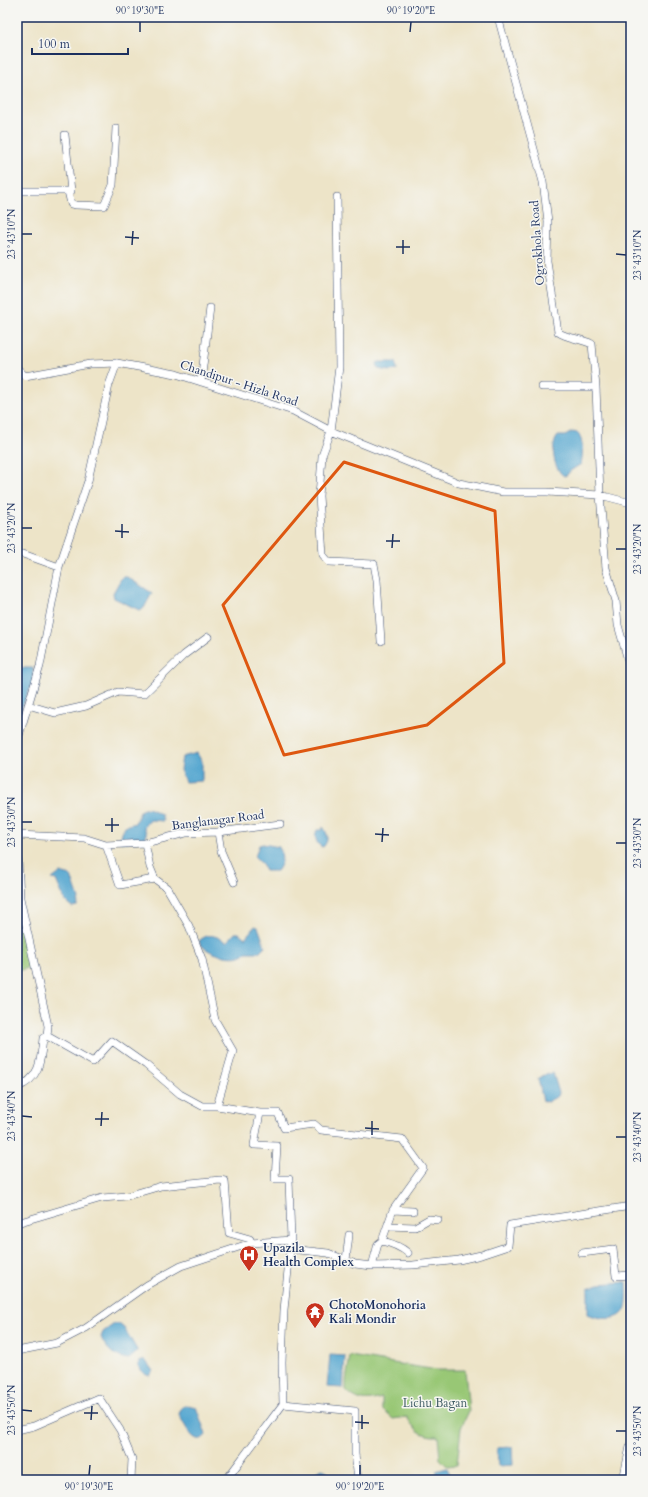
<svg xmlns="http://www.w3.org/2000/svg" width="648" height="1497" viewBox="0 0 648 1497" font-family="Cardo,serif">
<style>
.green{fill:#98c775;stroke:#5a7b6a}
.water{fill:#56a7d0;stroke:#386b97}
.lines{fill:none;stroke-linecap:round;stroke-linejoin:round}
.minor-casing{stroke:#3a4a6e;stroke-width:8}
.minor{stroke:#fff;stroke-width:7}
.marked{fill:none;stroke:#de5710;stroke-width:3;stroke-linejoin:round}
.ticks{fill:none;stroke:#1b2f5e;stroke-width:1.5}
.labels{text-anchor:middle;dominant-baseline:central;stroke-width:3;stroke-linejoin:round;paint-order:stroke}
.street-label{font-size:12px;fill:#1b2f5e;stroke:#f6f6f2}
.poi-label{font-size:12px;font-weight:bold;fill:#1b2f5e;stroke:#f6f6f2;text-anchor:start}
.park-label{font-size:12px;fill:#405d65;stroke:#f6f6f2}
.neatline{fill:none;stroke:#1b2f5e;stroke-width:1.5}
.ticks-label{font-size:10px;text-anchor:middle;fill:#1b2f5e}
</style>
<rect width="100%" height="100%" fill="#f6f6f2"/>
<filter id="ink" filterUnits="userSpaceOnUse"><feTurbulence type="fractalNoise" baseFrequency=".025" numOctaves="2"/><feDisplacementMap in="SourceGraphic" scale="8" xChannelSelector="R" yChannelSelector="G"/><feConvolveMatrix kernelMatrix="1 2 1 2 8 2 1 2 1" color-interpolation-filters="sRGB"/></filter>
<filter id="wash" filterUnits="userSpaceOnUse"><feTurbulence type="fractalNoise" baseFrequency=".012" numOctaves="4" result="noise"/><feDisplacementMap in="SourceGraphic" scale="16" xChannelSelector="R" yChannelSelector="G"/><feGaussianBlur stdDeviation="0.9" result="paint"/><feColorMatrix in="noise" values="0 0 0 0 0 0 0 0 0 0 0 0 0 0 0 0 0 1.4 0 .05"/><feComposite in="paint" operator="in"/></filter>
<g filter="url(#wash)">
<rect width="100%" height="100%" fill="#ede4c8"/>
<path class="green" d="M17 905 32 967 17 971Z
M350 1356 437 1370H465L469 1411 461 1428 457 1465 447 1466 440 1459 438 1436C423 1437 414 1430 407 1417L393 1419 382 1409V1398C365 1402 360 1402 346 1391V1380Z"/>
<path class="water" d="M379 362H396L397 370 390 371 378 369 377 363Z
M572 432 578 433C584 442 583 454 581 464L570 471 567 475 564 476C553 469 550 445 558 436H565Z
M122 577H127L152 593 144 608 139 610 114 598 113 593Z
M17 664 21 668H33V683L21 709 17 724Z
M197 753 202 762V781L185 782 180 770 182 757Z
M148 808 161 814 163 821 151 820 146 823 144 828 146 832V841L121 842 119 841 125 826 135 823 141 810Z
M323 827C328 833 329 841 323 847L320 846C316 842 314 836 317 830H322Z
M263 844 279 847C283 856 283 864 277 871H265L263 865 255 857 259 845Z
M60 873 71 876 79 899 77 906 72 907 65 901 56 880 52 879Z
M255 926 258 927 265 946 259 952H246C238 963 202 953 199 941 210 931 217 937 227 942L235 933H239L245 938Z
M553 1073 559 1093 558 1096 547 1102 543 1101 538 1079 544 1075Z
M627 1282C627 1290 628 1300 626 1307 622 1323 599 1319 588 1314V1288L599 1284Z
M114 1324H119L124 1328 137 1350 136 1353 129 1359C116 1358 105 1349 101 1337L103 1332Z
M330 1355 345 1356 343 1388 327 1387Z
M145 1360 153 1371 150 1376 144 1374 138 1366 139 1362Z
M188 1405 196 1407 205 1432 206 1435C195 1450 183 1422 179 1414L182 1407Z
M512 1447 513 1465 498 1466 497 1448Z
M447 1468 453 1480H439L436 1471Z
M322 1469 327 1471 332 1480H300C308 1478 313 1473 322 1469Z"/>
</g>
<g filter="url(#ink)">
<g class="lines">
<defs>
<path id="minor" d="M498 17 543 182 548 221 547 261 558 332C568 339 580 338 592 344L596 387 600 495 606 568 616 601 618 625 631 671
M65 135 71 191H68
M17 191H68L71 204 76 205 104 206 113 185 116 128
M337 197 339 367 331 431 322 456 319 496 323 555 329 562 374 564 377 580 381 641
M17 368 25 376 90 364 117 363 176 374 293 411 331 431 459 483 503 492H547L600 495 631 503
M201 382 210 308
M542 387H596
M17 554H23L59 567
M28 705 55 713 86 706 118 692 144 694 184 655 208 637
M17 742 40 666 59 567 88 481 109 385 117 363
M218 832 221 851 234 882
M17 835 84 838 106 845 145 843 186 833 218 832 280 824
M17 840 20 898 48 1026 47 1036 43 1038C41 1059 40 1080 17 1087
M145 843 150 867 155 879
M106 845 120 885 155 879 167 888 189 926 202 959 215 1020 233 1051 217 1106 260 1113 254 1145 277 1146 275 1179H289L291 1240 284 1310 282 1362 283 1404 226 1480
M47 1036 93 1062 112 1041 146 1065 180 1094 202 1106H217
M260 1113H278L284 1128 314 1124 321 1130 402 1139 423 1168 393 1210
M17 1223 102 1198 127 1196 161 1186 220 1180 225 1181 229 1233 250 1239 251 1243
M388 1226 415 1227 429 1219 438 1220
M382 1241C391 1243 401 1247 408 1253
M290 1249 328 1253 355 1264 372 1266 413 1265 459 1260 481 1255 508 1246 510 1225 631 1206
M582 1253 613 1249 616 1276 631 1275
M346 1260 349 1235
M372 1266 378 1244 382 1241 393 1210 413 1211
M17 1351 57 1343 86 1328 147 1285 181 1266 251 1243 291 1240
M283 1404 355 1411V1454L358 1480
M17 1430 34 1426 99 1398 120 1430 132 1459 131 1480
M623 1480 631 1442"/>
</defs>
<use href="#minor" class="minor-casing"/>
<use href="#minor" class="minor"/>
</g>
</g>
<path class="marked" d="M344 462 495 511 504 663 427 725 284 755 223 605Z"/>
<path class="ticks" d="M140 32V22M410 32 411 22M22 234H32M125 237 139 238M132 245 133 231M396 247H410M403 254V240M616 254 626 255M22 528H32M115 531 129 532M122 538V524M386 541H400M392 548 393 534M616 549H626M22 822H32M105 825H119M112 832V818M375 834 389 835M382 842 383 828M616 843H626M22 1116 32 1117M95 1119H109M101 1126 102 1112M365 1128 379 1129M372 1135V1121M616 1137H626M22 1410 32 1411M84 1413H98M91 1420 92 1406M355 1422 369 1423M362 1429V1415M616 1431H626M89 1475 90 1465M360 1475V1465"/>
<defs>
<symbol id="hospital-pin" viewBox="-11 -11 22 30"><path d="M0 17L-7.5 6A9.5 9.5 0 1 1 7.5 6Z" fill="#c8321e" stroke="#f6f6f2"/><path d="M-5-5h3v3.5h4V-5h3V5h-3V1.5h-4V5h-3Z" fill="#fff"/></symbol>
<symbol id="temple-pin" viewBox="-11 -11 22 30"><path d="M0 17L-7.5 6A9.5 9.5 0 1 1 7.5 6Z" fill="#c8321e" stroke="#f6f6f2"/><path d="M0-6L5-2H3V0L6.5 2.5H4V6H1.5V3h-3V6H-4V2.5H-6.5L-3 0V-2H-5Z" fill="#fff"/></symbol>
</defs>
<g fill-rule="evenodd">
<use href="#hospital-pin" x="238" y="1244" width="22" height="30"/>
<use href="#temple-pin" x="304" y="1301" width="22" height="30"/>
</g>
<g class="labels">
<g class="street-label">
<text transform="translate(537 243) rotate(-94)">Ogrokhola Road</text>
<text transform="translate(239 383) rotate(18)">Chandipur - Hizla Road</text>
<text transform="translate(218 820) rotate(-7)">Banglanagar Road</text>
</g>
<g class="poi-label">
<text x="263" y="1248">Upazila<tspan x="263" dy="14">Health Complex</tspan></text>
<text x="329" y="1305">ChotoMonohoria<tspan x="329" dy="14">Kali Mondir</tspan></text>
</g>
<g class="park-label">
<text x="435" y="1403">Lichu Bagan</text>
</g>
</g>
<rect width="648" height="1497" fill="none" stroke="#f6f6f2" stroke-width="44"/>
<path d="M32 48v6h96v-6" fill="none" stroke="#1b2f5e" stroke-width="2"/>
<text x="38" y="48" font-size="12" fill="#1b2f5e" stroke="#f6f6f2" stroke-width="3" paint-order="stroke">100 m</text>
<rect x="22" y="22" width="604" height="1453" class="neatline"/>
<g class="ticks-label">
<text x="140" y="14">90°19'30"E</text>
<text x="411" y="14">90°19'20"E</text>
<text transform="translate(11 234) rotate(-90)" y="4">23°43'10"N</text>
<text transform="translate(637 255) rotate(-90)" y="4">23°43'10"N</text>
<text transform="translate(11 528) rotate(-90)" y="4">23°43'20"N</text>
<text transform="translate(637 549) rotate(-90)" y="4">23°43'20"N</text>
<text transform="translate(11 822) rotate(-90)" y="4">23°43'30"N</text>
<text transform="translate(637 843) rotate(-90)" y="4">23°43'30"N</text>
<text transform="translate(11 1116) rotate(-90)" y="4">23°43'40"N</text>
<text transform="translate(637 1137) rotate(-90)" y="4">23°43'40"N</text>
<text transform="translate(11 1410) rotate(-90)" y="4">23°43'50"N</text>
<text transform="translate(637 1431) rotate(-90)" y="4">23°43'50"N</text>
<text x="89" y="1490">90°19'30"E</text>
<text x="360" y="1490">90°19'20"E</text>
</g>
</svg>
